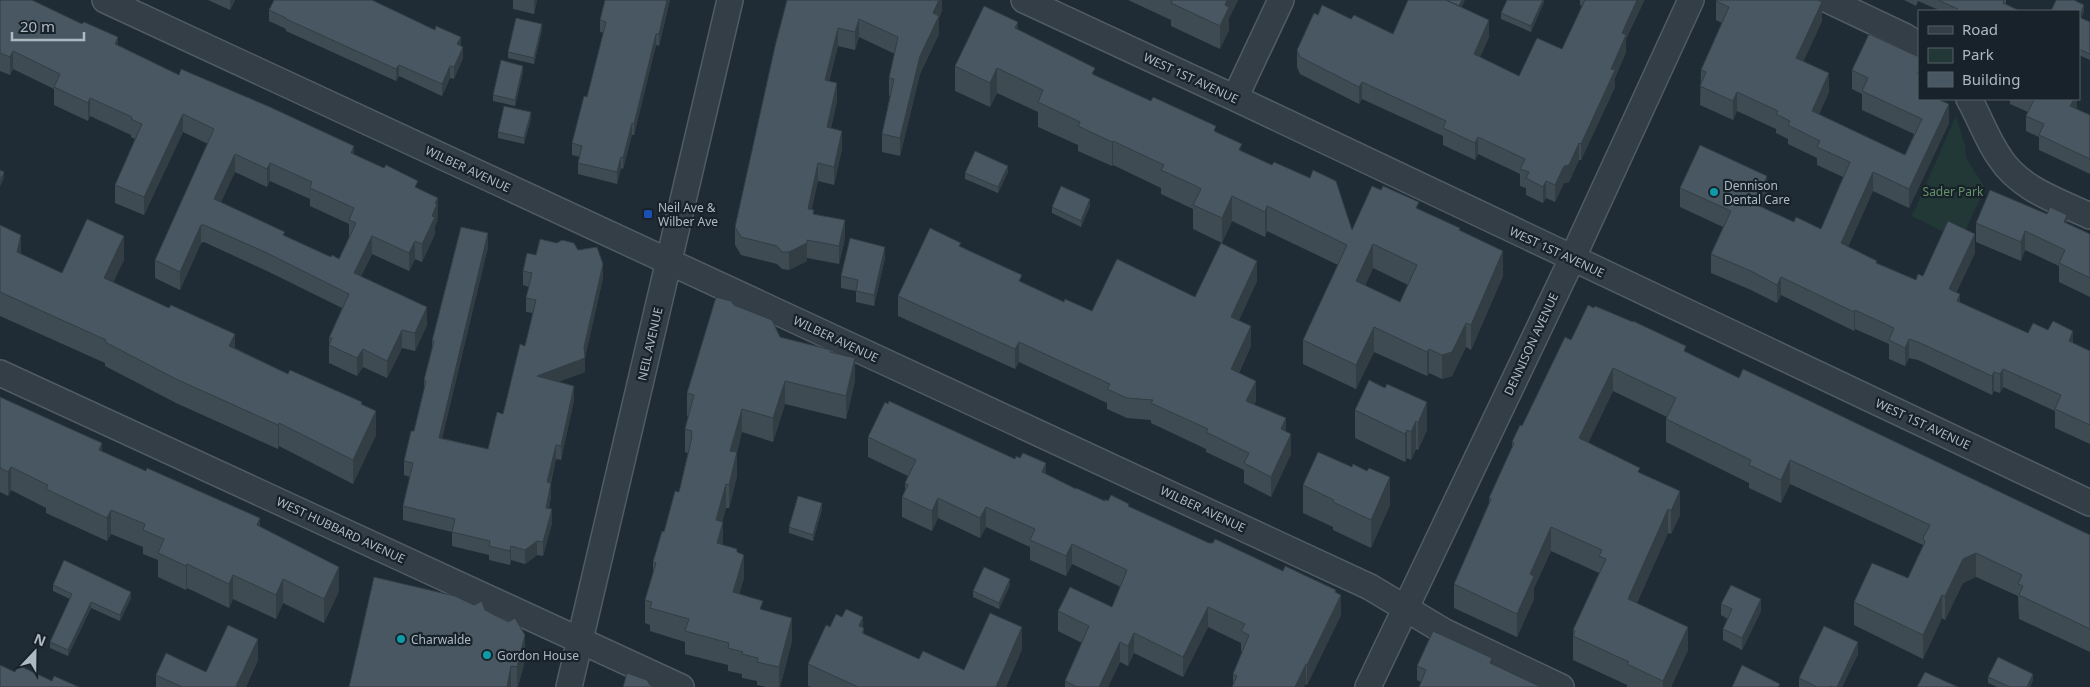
<svg xmlns="http://www.w3.org/2000/svg" width="2090" height="687" viewBox="0 0 2090 687" font-family="'Noto Sans',sans-serif">
<style>
.green{fill:#223836}
.lines{fill:none;stroke-linecap:round;stroke-linejoin:round}
.minor-casing{stroke:#505c64;stroke-width:28}
.minor{stroke:#333e46;stroke-width:25}
.wall{fill:#3e4b53;fill-rule:evenodd}
.shaded-wall{fill:#323d44}
.building{fill:#485761;stroke:#323d44;fill-rule:evenodd}
.culture-dot{fill:#0f9aa8;stroke:#18222a;stroke-width:2}
.transit-dot{fill:#1a4fb4;stroke:#18222a;stroke-width:2}
.labels{text-anchor:middle;dominant-baseline:central;stroke-width:4.5;stroke-linejoin:round;paint-order:stroke}
.street-label{font-size:12px;fill:#adb9c3;stroke:#18222a}
.poi-label{font-size:12px;fill:#adb9c3;stroke:#18222a;text-anchor:start}
.park-label{font-size:12px;fill:#659268;stroke:#18222a}
</style>
<rect width="100%" height="100%" fill="#202c35"/>
<path class="green" d="M1956 116 1965 146 1966 158 1985 188 1961 240 1912 216Z"/>
<g class="lines">
<defs>
<path id="minor" d="M105 0 1370 587 1445 632 1561 687
M1024 0 1235 98 2090 503
M1828 0 1904 36 1919 45
M1235 98 1281 0
M1969 99C1980 118 1987 140 2000 158 2020 189 2058 201 2090 216
M0 373 681 687
M569 687 730 0
M1368 687 1572 259 1691 0"/>
</defs>
<use href="#minor" class="minor-casing"/>
<use href="#minor" class="minor"/>
</g>
<path class="wall" d="M0 0 118 45 179 75 354 155 418 188 438 216 437 222 435 226V234L422 262 415 259 409 271 372 254 361 276 427 325 415 351 402 348 387 378 363 367 357 376 329 363V338L342 308 267 271 204 242 201 243 180 290 155 278V260L208 144 183 132 144 215 115 203V185L135 139 131 137V135L90 116 88 121 54 105V89L13 69 10 75 0 71ZM235 172 267 187 270 181 310 199V206L349 224V237L339 259 331 257 285 236 221 202Z
M208 0H235L230 10Z
M513 0H537L534 14 513 9Z
M605 0H670L659 46 656 45 634 135H632L623 169 621 168 617 184 578 174V163L580 157 572 155V143L587 97 604 33 600 32V20Z
M787 0H942V10L939 18V34L920 74 900 156 882 152V134L890 96H889V78L895 54 859 37 855 50 838 46 829 81 837 101 831 128 842 149 834 185 818 181 811 210 814 214 845 238 839 264 807 258V261L789 270 782 269 777 264 741 255 735 245V227Z
M1128 0H1238L1229 18V30L1220 49 1171 26V20Z
M1544 0V2L1531 32 1501 19V13Z
M1580 0H1644V1L1626 39V52L1615 78V87L1581 160H1579L1569 182 1564 183 1555 202 1546 198 1543 203 1526 195V188L1520 186V174L1478 154 1475 160 1443 145V136L1362 99 1359 104 1300 74 1297 67V50L1318 15 1351 19 1393 34 1462 7 1489 37 1480 57 1519 76 1562 49 1582 6 1580 5Z
M1904 0H2006V4L2020 11H1941L1918 1 1916 6Z
M1716 1 1822 21 1803 62 1829 92 1819 114 1905 155 1914 134 1862 110V94L1852 89V70L1919 99 1949 123 1909 208 1873 191 1848 247 1877 263 1916 280 1975 253 1956 293 1960 303 2028 333 2073 343 2090 351V444L2055 428V411L2003 387 2000 393 1994 391 1992 395 1918 360 1909 358 1905 366 1889 359V344L1855 329 1854 331 1781 295 1777 303 1751 290 1711 273V254L1723 227 1680 207V188L1767 195 1762 207 1794 222 1821 229 1843 177 1817 165V158L1788 144V139L1776 133V129L1737 111 1733 120 1700 105 1701 70 1722 23 1716 20Z
M269 10 461 46 463 58 454 79 450 78 442 96 399 76 396 81 286 31V29L269 21Z
M2079 11H2084L2081 18 2090 22V60L2079 55Z
M542 30 534 64 508 58V52Z
M1018 30 1095 75 1216 132 1242 151 1352 230 1419 209 1460 231 1503 276 1471 350 1466 347 1452 376 1442 379 1429 373 1427 376 1374 352 1356 389 1303 364V340L1338 265 1267 231 1265 237 1232 221 1222 243 1193 229V209L1161 194V188L1113 165 1112 166 1078 151V145L1038 127V112L997 93 990 107 955 91V66ZM1373 268 1408 285 1400 302 1365 286Z
M523 72 515 106 493 101V95Z
M2010 99H2077L2076 109 2090 115V174L2039 150V137L2026 131V116L2028 112 2010 104Z
M531 118 524 144 498 138V132Z
M1008 172 998 193 965 179V173Z
M1090 206 1081 227 1052 213V207Z
M1976 223H2067L2090 234V297L2059 282V266L2025 250 2021 261 1976 242Z
M0 225 21 254 62 273 124 260 113 282 235 348 288 374 362 405 376 435 353 484 279 446 278 449 176 403 105 366V363L0 316Z
M488 247 442 438 488 449 503 414 525 346 533 313 526 312V298L529 287 523 285V271L536 255 578 250 603 278 585 357V372L558 382 574 400 561 460 556 459 551 483V497L549 508 552 523 543 556 537 555 525 564 511 560 510 565 489 560V555L452 546V532L403 520V506L410 477 404 475V461L414 431 424 390V380L432 349V341Z
M961 247 1022 282 1064 302 1092 311 1195 297 1257 281 1239 320 1251 346 1239 373 1256 401 1254 404 1286 431 1291 454 1271 497 1244 483V470L1206 452V449L1151 423V420L1127 418 1107 409V403L1019 362 1015 369 898 316V296Z
M885 258 874 306 856 302V291L841 288V276Z
M734 305 780 337 831 352 855 381 846 419 785 404 773 442 742 432 737 452V476L729 508H726L722 522 723 545 737 553 744 578 739 594 763 610 792 641 780 687H766L757 685V681L742 678V674L728 671V665L685 654V642L650 631V625L645 623V600L653 574V562L679 492 688 453 685 452V429L688 416H687V393Z
M1594 308 1633 322 1686 353 1739 378 2090 535V652L2019 619 2018 596 1976 577 1963 583 1945 620 1942 618 1923 659 1854 625V602L1908 578 1923 545 1790 484 1781 503 1749 488V483L1666 442V419L1667 417 1613 391 1588 443 1640 473 1680 515 1671 534 1668 533 1637 603 1688 650 1671 687H1627V685L1573 660V630L1599 573 1551 551 1534 588V599L1517 637 1454 608V584L1489 505V498L1512 449V442L1522 426 1571 340Z
M1369 380 1427 430 1418 450 1416 449 1411 460 1407 458 1405 462 1355 438V410Z
M0 397 102 452 260 527 339 591 324 623 283 603 276 619 233 599 229 608 187 588 186 590 158 577V560L143 554V547L111 534 107 541 46 513V508L11 490 8 496 0 492Z
M868 437 1046 474 1076 489 1105 501H1108L1129 507 1209 543 1283 571 1336 593 1341 615 1307 685 1306 684 1233 685V674L1242 652 1241 651V643L1208 627 1183 677 1134 653 1128 666 1120 662 1108 687H1065V681L1082 643 1058 631V611L1112 607 1121 587 1072 564 1066 576 1030 560V547L986 527 980 538 938 518 932 531 902 517V497L905 492V483L908 476 868 457Z
M1303 485 1390 505 1371 548 1333 530V527L1303 513Z
M822 509 813 541 789 533V527Z
M53 585 131 598 120 621 91 608 68 656 50 648V642L70 599 53 591Z
M1010 585 999 609 973 597V591Z
M1721 604 1761 611 1742 650 1723 640V629L1728 619 1721 615Z
M485 610 525 660 518 687H349Z
M830 627H863L864 634 919 659 964 670 1022 649 1006 687H811L808 686V664Z
M1858 654 1842 687H1799V678Z
M1492 658 1421 682 1417 680V666Z
M258 660 246 687H156V675L206 672Z
M1988 677 2033 680 2030 687H1997L1988 683Z"/>
<path class="shaded-wall" d="M230 0H235L230 10Z
M534 0H537L534 14Z
M667 0H670L659 46V34Z
M939 0H942V10L939 18V34L920 74 900 156V138L920 56 933 13Z
M1227 0H1238L1229 18V30L1220 49V26L1225 5Z
M1462 0H1465L1459 13V7Z
M1543 0H1544V2L1531 32V26Z
M1637 0H1644V1L1626 39V52L1615 78V87L1581 160V144L1611 69 1622 33Z
M1822 2V21L1796 77V58Z
M2084 5V11L2079 23V17Z
M859 19V37L855 50V32Z
M1489 20V37L1474 71V54Z
M1018 22V46L1015 28Z
M542 24V30L534 64V58Z
M838 28V46L825 98V80Z
M656 34V45L634 135V124Z
M118 37V55L115 44Z
M461 37V49L457 44Z
M463 47V58L454 79V67Z
M13 51V69L10 75V57Z
M399 65V76L396 81V69Z
M450 66V78L442 96V84Z
M523 66V72L515 106V100Z
M997 68V93L990 107V83Z
M1829 73V92L1812 130V111Z
M1362 82V99L1359 104V87Z
M837 83V101L827 145V127Z
M1737 92V111L1733 120V101Z
M90 98V116L88 121V103Z
M2074 99H2077V108L2070 121V106Z
M1949 104V123L1909 208V189Z
M531 112V118L524 144V138Z
M183 114V132L144 215V197Z
M632 123V135L623 169V158Z
M842 131V149L834 185V167Z
M1478 137V154L1475 160V143Z
M1113 141V165L1112 166V142Z
M1579 143V160L1569 182 1564 183 1555 202V185L1564 166Z
M354 146V164L351 153Z
M235 154V172L214 217V199Z
M621 157V168L617 184V172Z
M270 163V181L267 187V169Z
M818 163V181L808 227V209Z
M1008 166V172L998 193V187Z
M4 172V178L0 187V181Z
M1873 172V191L1841 262V243Z
M1767 176V195L1755 223V204Z
M1546 181V198L1543 203V187Z
M1232 196V221L1222 243V218Z
M438 198V216L437 222 435 226V234L422 262V244L435 203Z
M1090 199V206L1081 227V221Z
M1267 206V231L1265 237V212Z
M2067 215V234L2064 222Z
M845 220V238L839 264V246Z
M201 225V243L180 290V272Z
M2025 231V250L2021 261V242Z
M488 233V247L439 452V438Z
M1975 234V253L1949 308V289Z
M21 235V259L17 252Z
M124 236V260L104 302V278Z
M372 236V254L354 291V273Z
M807 240V261L789 270V252Z
M415 241V259L409 271V253Z
M1373 244V268L1356 306V281Z
M885 247V258L874 306V295Z
M1503 251V276L1471 350V325Z
M1257 261V281L1231 337V317Z
M603 264V278L585 358V372L537 390V376L584 347Z
M1781 277V295L1777 303V285Z
M1960 294V313L1957 301Z
M427 307V325L415 351V333Z
M1855 310V329L1854 331V312Z
M1466 323V347L1452 376 1442 379V355Z
M1251 326V346L1231 389V369Z
M1374 327V352L1356 389V365Z
M402 330V348L387 378V361Z
M2073 331V349L2069 341Z
M235 334V357L229 346Z
M1909 339V358L1905 366V348Z
M1019 342V362L1015 369V349Z
M363 349V367L357 376V358Z
M1429 349V373L1427 376V352Z
M855 358V381L846 419V396Z
M1613 368V391L1579 462V438Z
M2003 369V387L2000 393V374Z
M1994 372V391L1992 395V376Z
M785 381V404L773 442V418Z
M1256 381V401L1246 421V401Z
M574 386V400L561 460V446Z
M1427 402V430L1418 450V423Z
M742 409V432L730 474V451Z
M376 411V435L353 484V460Z
M1286 418V438L1281 429Z
M1416 421V449L1411 460V432Z
M279 423V446L278 449V425Z
M1407 430V458L1405 462V434Z
M1291 434V454L1271 497V477Z
M102 443V467L99 450Z
M556 445V459L547 496V482Z
M737 452V476L729 508V485Z
M1790 460V484L1781 503V480Z
M1046 463V483L1042 472Z
M11 467V490L8 496V472Z
M1390 477V505L1371 548V520Z
M551 483V497L546 522V508Z
M726 484V508L716 544V520Z
M1680 491V515L1671 534V511Z
M938 498V518L932 531V511Z
M822 503V509L813 541V535Z
M986 507V527L980 538V518Z
M552 509V523L543 556V542Z
M1668 509V533L1628 622V599Z
M111 510V534L107 541V518Z
M260 518V541L257 525Z
M723 522V545L717 543Z
M1551 527V551L1534 588V599L1517 637V614L1530 574Z
M537 541V555L525 564V550Z
M1072 544V564L1066 576V556Z
M511 546V560L510 565V551Z
M1976 553V577L1963 583 1945 620V596L1963 559Z
M744 555V578L733 615V592Z
M187 564V588L186 590V566Z
M339 567V591L324 623V599Z
M233 575V599L229 608V584Z
M283 579V603L276 619V595Z
M1010 579V585L999 609V603Z
M1336 590V606L1341 595V615L1307 685V665Z
M131 592V598L120 621V615Z
M1942 595V618L1923 659V635Z
M1761 599V611L1742 650V638Z
M91 602V608L68 656V650Z
M1208 607V627L1183 677V657Z
M863 617V631L864 628V649L859 626Z
M792 618V641L780 687H779V667Z
M1022 627V649L1006 687H996Z
M1688 627V650L1671 687H1663V681Z
M1134 633V653L1128 666V646Z
M525 635V660L518 687H517V667Z
M258 639V660L246 687H236Z
M1120 642V662L1108 687H1099Z
M1858 642V654L1842 687H1837Z
M1306 664V684L1304 687H1295Z
M511 666V687H507Z
M2033 674V680L2030 687H2027Z"/>
<path class="building" d="M0 0H32L82 24 84 22 118 37 115 44 179 75 181 69 270 107 354 146 351 153 384 168 386 165 418 181 415 187 438 198 435 203 437 204 432 216 435 217 422 244 415 241 409 253 372 236 354 273 427 307 415 333 402 330 387 361 363 349 357 358 329 345 332 338H329L349 294 267 253 204 225H201L180 272 155 260 214 129 183 114 144 197 115 185 142 124 131 119 132 117 90 98 88 103 54 87 60 74 13 51 10 57 0 53ZM235 154 267 169 270 163 312 182 310 188 354 208 349 220 356 223 339 259 332 255 331 257 283 235 285 232 214 199Z
M274 0H372L435 30 436 26 461 37 457 44 463 47 454 67 450 66 442 84 399 65 396 69 286 19V18L269 10Z
M605 0H667L659 34H656L634 124 632 123 623 158 621 157 617 172 578 163 582 146 572 143 584 96 587 97 606 22 600 20Z
M787 0H939L933 13 939 16 920 56 900 138 882 134 894 79 889 78 898 37 859 19 855 32 838 28 825 80 837 83 827 127 842 131 834 167 818 163 808 209 814 210 813 214 845 220 839 246 807 240V243L789 252H782L777 246 741 237 735 227 775 46Z
M1172 0H1227L1225 5 1229 7 1220 26 1171 3Z
M1408 0H1446L1489 20 1474 54 1519 76 1537 38 1562 49 1585 0H1637L1622 33 1626 35 1611 69 1615 70 1581 144 1579 143 1569 165 1564 166 1555 185 1546 181 1543 187 1526 178 1529 172 1520 169 1525 159 1478 137 1475 143 1443 128 1446 121 1362 82 1359 87 1300 57 1297 50 1314 13 1318 15 1322 5 1351 19 1354 15 1393 34Z
M1446 0H1462L1459 6Z
M1507 0H1543L1531 26 1501 13Z
M1717 0H1818L1822 2 1796 58 1829 73 1812 111 1905 155 1922 119 1862 91 1868 78 1852 70 1869 34 1919 57V69L1917 73 1919 74V99H1937L1949 104 1909 189 1873 172 1841 243 1877 261 1876 263 1916 280 1918 274 1923 276 1948 221 1975 234 1949 289 1960 294 1957 301 2028 333 2033 323 2048 330 2053 321 2073 331 2069 341 2090 351V425L2055 409 2061 395 2003 369 2000 374 1994 372 1992 376 1918 342 1909 339 1905 348 1889 340 1894 328 1855 310 1854 312 1781 277 1777 285 1751 271 1711 254 1731 211 1680 188 1700 145 1767 176 1755 204 1794 222 1796 217 1821 229 1850 162 1817 147 1820 141 1788 125 1790 121 1776 114 1778 111 1737 92 1733 101 1700 86 1706 72 1701 70 1729 7 1716 1Z
M1938 0H2004L2003 3 2020 11H1957L1958 9Z
M2056 0H2074L2084 5 2079 17V11H2051Z
M984 6 1018 22 1015 28 1095 68 1092 74 1151 101 1153 97 1216 126 1214 131 1242 144 1239 150 1272 165 1274 162 1310 178 1313 170 1336 181 1352 230 1372 186 1381 190 1383 186 1419 202 1416 208 1460 228 1459 230 1503 251 1471 325 1466 323 1452 352 1442 355 1429 349 1427 352 1374 327 1356 365 1303 340 1347 245 1267 206 1265 212 1232 196 1222 218 1193 205 1201 189 1196 186 1161 170 1164 165 1113 141 1112 142 1078 126 1080 122 1038 102 1043 90 997 68 990 83 955 66ZM1373 244 1417 265 1400 302 1356 281Z
M2079 17 2090 22V54L2079 49Z
M516 18 542 24 534 58 508 52Z
M501 60 523 66 515 100 493 95Z
M2031 99H2074L2070 106 2090 115V159L2039 135 2044 124 2026 116 2034 100Z
M504 106 531 112 524 138 498 132Z
M975 151 1008 166 998 187 965 173Z
M0 170 4 172 0 181Z
M1061 186 1090 199 1081 221 1052 207Z
M1990 190 2047 214 2050 207 2067 215 2064 222 2090 234V278L2059 263 2065 250 2025 231 2021 242 1976 223Z
M87 219 124 236 104 278 169 308 171 305 235 334 229 346 288 374 290 370 362 402 361 404 376 411 353 460 279 423 278 425 176 379 105 342 106 340 0 292V225L21 235 17 252 62 273Z
M461 227 488 233 439 438 488 449 497 412 503 414 520 344 525 346 536 300 526 298 532 273 523 271 527 253 536 255 540 239 557 243 562 240 574 243 578 250 597 247 603 264 584 347 585 358 537 376 574 386 561 446 556 445 547 482 551 483 546 508 552 509 543 542 537 541 525 550 511 546 510 551 489 546 490 541 452 532 455 519 403 506 413 463 404 461 411 431H414L426 381 424 380 434 341H432Z
M930 228 961 243 959 246 1022 275 1019 281 1064 302 1065 299 1092 311 1117 259 1195 297 1221 243 1257 261 1231 317 1251 326 1231 369 1256 381 1246 401 1286 418 1281 429 1291 434 1271 477 1244 463 1249 453 1206 432 1208 429 1151 403 1153 400 1127 398 1107 389 1110 384 1019 342 1015 349 898 296Z
M850 238 885 247 874 295 856 291 858 280 841 276Z
M716 297 731 301 734 305 772 320 780 337 831 350 830 352 855 358 846 396 785 381 773 418 742 409 730 451 737 452 729 485 726 484 716 520 723 522 717 543 737 549V552L744 555 733 592 763 601 760 609 792 618 779 667 757 662 758 658 742 654 743 652 728 648 729 643 685 631 689 619 650 608 652 602 645 600 656 563 653 562 662 531 664 532 675 491 679 492 692 437H691L692 431 685 429 694 395 687 393Z
M1588 305 1594 308 1595 306 1633 322V321L1686 346 1684 351 1739 378 1743 369 2090 535V629L2019 595 2023 586 2018 584 2022 575 1976 553 1963 559 1945 596 1942 595 1923 635 1854 602 1872 563 1908 578 1925 542 1923 538 1930 525 1790 460 1781 480 1749 465 1751 460 1666 419 1676 398 1613 368 1579 438 1640 468 1638 472 1680 491 1671 511 1668 509 1628 599 1688 627 1663 681 1627 664 1629 662 1573 636 1575 631 1573 630 1606 559 1599 556 1602 550 1551 527 1530 574 1534 576 1517 614 1454 584 1491 499 1489 498 1514 443 1512 442 1520 425 1522 426 1565 337 1571 340Z
M1369 380 1385 388 1387 384 1427 402 1418 423 1416 421 1411 432 1407 430 1405 434 1355 410Z
M0 397 102 443 99 450 146 471 147 468 260 518 257 525 339 567 324 599 283 579 276 595 233 575 229 584 187 564 186 566 158 553 164 539 143 530 145 524 111 510 107 518 46 489 48 485 11 467 8 472 0 468Z
M889 401 1015 459 1016 456 1020 458 1023 453 1046 463 1042 472 1076 489V488L1105 501V499L1108 501 1111 495 1129 504 1128 506 1209 543H1213L1215 539 1283 571 1285 566 1336 590 1335 592 1341 595 1307 665 1306 664 1295 687H1232L1237 676 1233 674 1249 635 1241 631 1245 624 1208 607 1183 657 1134 633 1128 646 1120 642 1099 687H1077L1065 681 1089 626 1058 611 1070 587 1112 607 1127 570 1072 544 1066 556 1030 540 1035 529 986 507 980 518 938 498 932 511 902 497 908 485 905 483 916 460 868 437 885 402 888 404Z
M1318 452 1352 467 1353 464 1367 471 1369 468 1390 477 1371 520 1333 502 1334 500 1303 485Z
M798 496 822 503 813 535 789 527Z
M64 560 131 592 120 615 91 602 68 650 50 642 72 594 53 585Z
M984 567 1010 579 999 603 973 591Z
M374 577 455 596 474 605 482 601 485 610 508 622 515 618 525 635 517 667 511 666 507 687H349Z
M1731 585 1761 599 1742 638 1723 629 1732 609 1721 604Z
M846 609 863 617 859 626 864 628 862 633 919 659 923 651 964 670 990 613 1022 627 996 687H858L808 664 826 625 830 627 836 614 842 617Z
M228 625 258 639 236 686 238 687H182L156 675 166 653 206 672Z
M1824 626 1858 642 1837 687H1833L1830 686V687H1817L1799 678Z
M1433 631 1492 658 1490 663 1541 687H1419L1426 670 1417 666Z
M1998 657 2033 674 2027 687H2010L1988 677Z
M0 665 15 672 18 665 52 681 54 676 79 687H0Z
M1742 665 1780 684 1778 687H1732Z
M1925 672 1958 687H1917Z
M627 673 647 680 650 685 657 687H623Z"/>
<g class="culture-dot">
<circle cx="1714" cy="192" r="5"/>
<circle cx="401" cy="639" r="5"/>
<circle cx="487" cy="655" r="5"/>
</g>
<rect class="transit-dot" x="643" y="209" width="10" height="10" rx="2.5"/>
<g class="labels">
<g class="street-label">
<text transform="translate(1191 78) rotate(25)">WEST 1ST AVENUE</text>
<text transform="translate(468 169) rotate(25)">WILBER AVENUE</text>
<text transform="translate(1557 252) rotate(25)">WEST 1ST AVENUE</text>
<text transform="translate(836 339) rotate(25)">WILBER AVENUE</text>
<text transform="translate(650 344) rotate(-77)">NEIL AVENUE</text>
<text transform="translate(1531 344) rotate(-65)">DENNISON AVENUE</text>
<text transform="translate(1923 424) rotate(25)">WEST 1ST AVENUE</text>
<text transform="translate(1203 509) rotate(25)">WILBER AVENUE</text>
<text transform="translate(341 530) rotate(25)">WEST HUBBARD AVENUE</text>
</g>
<g class="poi-label">
<text x="1724" y="185">Dennison<tspan x="1724" dy="14">Dental Care</tspan></text>
<text x="658" y="207">Neil Ave &amp;<tspan x="658" dy="14">Wilber Ave</tspan></text>
<text x="411" y="639">Charwalde</text>
<text x="497" y="655">Gordon House</text>
</g>
<g class="park-label">
<text x="1953" y="191">Sader Park</text>
</g>
</g>
<rect x="1918" y="10" width="162" height="90" fill="#18222a" stroke="#545e67"/>
<rect x="1928" y="26" width="25" height="8" fill="#333e46" stroke="#545e67"/>
<text x="1962" y="35" font-size="15" fill="#adb9c3">Road</text>
<rect x="1928" y="48" width="25" height="15" fill="#223836" stroke="#545e67"/>
<text x="1962" y="60" font-size="15" fill="#adb9c3">Park</text>
<rect x="1928" y="72" width="25" height="15" fill="#485761" stroke="#545e67"/>
<text x="1962" y="85" font-size="15" fill="#adb9c3">Building</text>
<g transform="translate(35 652) rotate(22)" stroke="#18222a" stroke-width="4" paint-order="stroke">
<path d="M0-4L9 19L0 12L-9 19Z" fill="#adb9c3"/>
<text y="-8" font-size="14" font-weight="bold" text-anchor="middle" fill="#adb9c3">N</text>
</g>
<path d="M12 32v8h72v-8" fill="none" stroke="#adb9c3" stroke-width="2.5"/>
<text x="20" y="32" font-size="15" fill="#adb9c3" stroke="#18222a" stroke-width="4" paint-order="stroke">20 m</text>
</svg>
